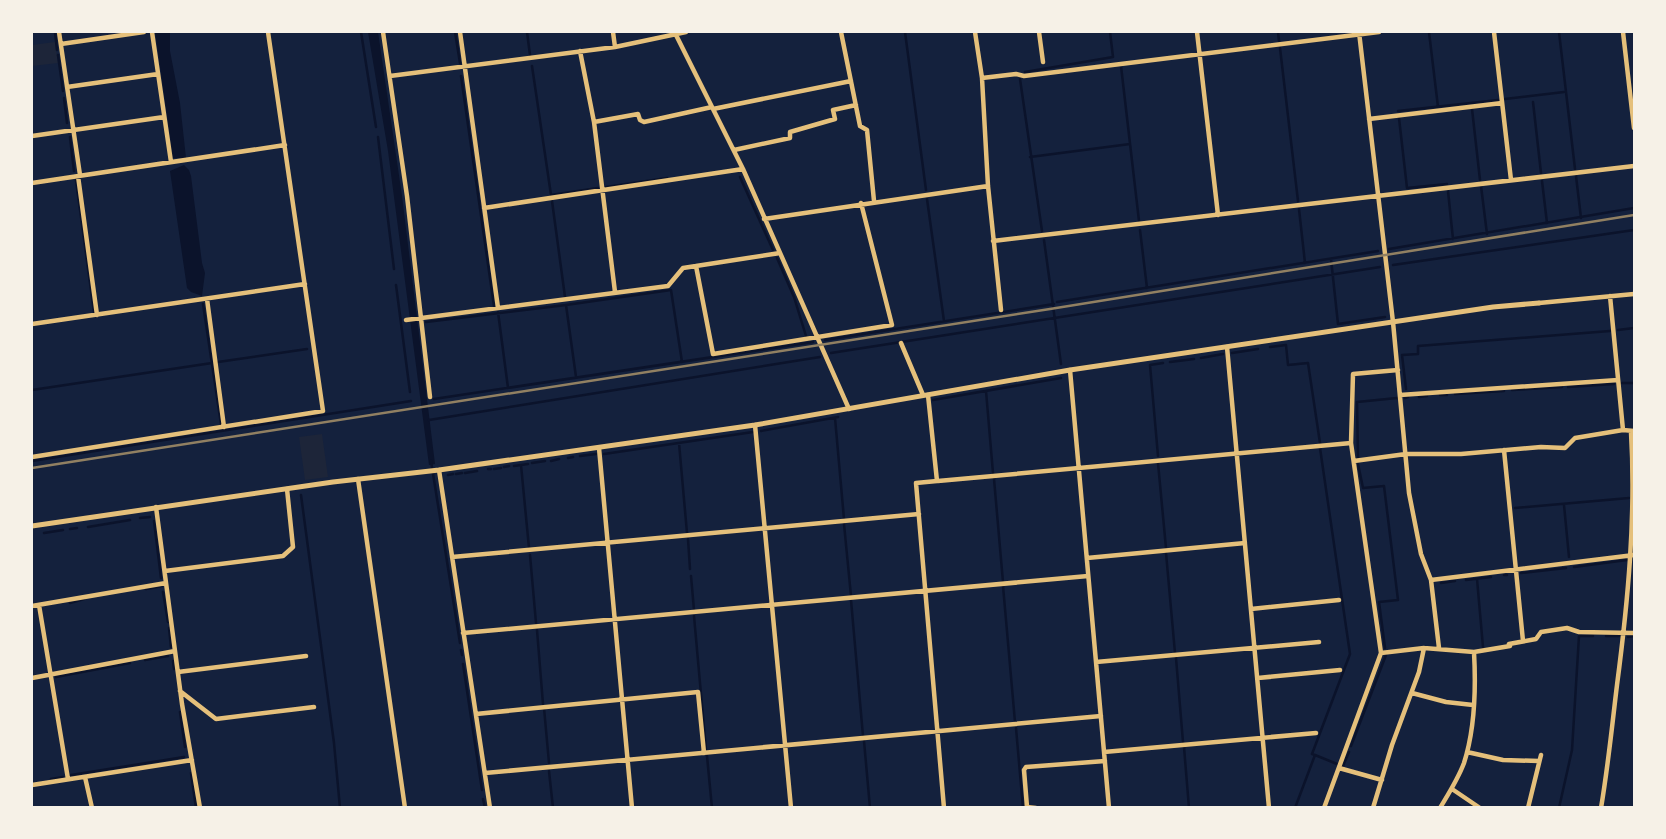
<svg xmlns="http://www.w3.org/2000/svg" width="1666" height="839" viewBox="0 0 1666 839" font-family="Rubik,sans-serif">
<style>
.green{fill:#1d2539}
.water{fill:#0b132b}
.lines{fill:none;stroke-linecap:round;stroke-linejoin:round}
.stream{stroke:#0b132b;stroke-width:2.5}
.minor{stroke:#e5c07b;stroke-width:4.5}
.tertiary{stroke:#e5c07b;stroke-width:5}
.rail{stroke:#918062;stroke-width:2.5}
</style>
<rect width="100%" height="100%" fill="#14213d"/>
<path class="green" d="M55 42 58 63 32 66V45Z
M322 434 328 477 305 480 299 437Z"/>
<path class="water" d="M155 32H170V51L180 103 186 158H173Z
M368 32H378L402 196 435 464 429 465 388 151Z
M184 165 189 170 191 176 202 263 205 273 202 296 191 292 187 288 170 171Z"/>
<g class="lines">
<path class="stream" d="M55 32 57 50
M361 32 376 127
M455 32 460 63
M527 32 530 55
M905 32 926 190
M1278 32 1279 41
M1429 32 1438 107
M1559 32 1575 169
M1280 48 1298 201
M58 55 63 91
M532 66 551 195 598 188
M1121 66 1139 221
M1025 72 1113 57 1110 32
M461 76 494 306
M1020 79 1042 231
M64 98 67 123
M1505 99 1564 92
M1533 102 1541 173
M1472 109 1480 180
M1398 111 1498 100
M1399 118 1407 188 1447 184
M70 137 74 171
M378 137 394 269
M1030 157 1130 144
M1576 176 1581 218
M740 177 773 250
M76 180 94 312
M1542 181 1547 223
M1481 186 1487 234
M606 187 667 178
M1448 191 1453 239
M927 199 944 321
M552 201 565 297
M1299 209 1305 263
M1140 230 1147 288
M1044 240 1061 364
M1389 249 1634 208
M777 258 794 297 806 336
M1331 259 1338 324 1385 317
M1393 265 1634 230
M396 285 410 392
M1057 302 1378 251
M203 304 221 424
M566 305 576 377
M498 312 508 388
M426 322 566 305 671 290 682 362
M1618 330 1634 328
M825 340 1054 304
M1270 347 1286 345 1288 365 1308 363 1320 443
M831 353 1380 267
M1232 353 1258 349
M1201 358 1223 354
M218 362 307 349
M1170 362 1194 359
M1622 383H1634
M1568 387 1614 384
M1406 389 1402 355 1418 354V346L1610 331
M32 390 212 363
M1512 390 1562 387
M986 391 993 473
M1455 394 1504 391
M1440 395H1447
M1419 397 1427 396
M1405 398 1408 397
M434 399 813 342
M933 400 1061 378
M835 418 844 519
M429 420 820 357
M761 431 838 417
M679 443 687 533
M604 454 753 432
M580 456 596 454
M1158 456 1150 365 1163 363
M1358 457 1357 402 1397 398
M568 458 573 457
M32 461 411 401
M431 461 460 643
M551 461 559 459
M532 463 545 461
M1158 463 1166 548
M1358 464 1363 488 1384 486 1398 600 1379 602 1385 648
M521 465 529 548
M514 466 528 464
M504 467 509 466
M488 469H491
M494 469 501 468
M465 473 477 471
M456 474 462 473
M448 475 453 474
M994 479 1003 582
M301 495 334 743 340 808
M1564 505 1569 557
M1515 508 1629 498
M140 518 150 517
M154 521 161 578
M844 524 851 596
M88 527 130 520
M70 529 77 528
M44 533 63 530
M688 539 690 569
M1166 553 1175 653
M530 555 536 623
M1574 567 1627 560
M1521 573 1566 568
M1504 575H1507
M691 576 694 610
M1477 579 1483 647
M1466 580 1491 577
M1441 583 1455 581
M1003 586 1015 722
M146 589 162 586
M163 592 168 622
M851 600 863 736
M70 603 84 599
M694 616 706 750
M169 628 171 647
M537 630 543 704
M1606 636H1619
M1628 637 1634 636
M461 650 462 655
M1176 658 1183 742
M145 660 168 656
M173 661 174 669
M463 664 482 790
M56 677 130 663
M544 708 549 763
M180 712 185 747
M1016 728 1023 808
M864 741 870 808
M1351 746 1386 655
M1184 747 1189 808
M1315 755 1312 754 1350 654 1320 448
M707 756 712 808
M1343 766 1349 752
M549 771 553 808
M191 773 196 808
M71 775 184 757
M51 779 63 777
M483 799 485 808
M1295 808 1315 755 1337 764
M1559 808 1572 750 1579 636H1593"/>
<path class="minor" d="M59 32 80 175
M152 32 171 162
M383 32 407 196 430 397
M460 32 498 308
M613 32 615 47
M841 32 860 126 867 130 874 201
M975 32 982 78 988 186 1001 310
M1039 32 1043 62
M1197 32 1218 215
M1359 32 1393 322 1409 493 1421 554 1431 580 1439 648
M1494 32 1511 180
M1623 32 1634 128
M676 35 743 169 849 409
M61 44 144 32
M580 51 594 122 615 292
M390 76 615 47 686 32
M982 78 1016 74 1024 76 1379 32
M67 87 158 74
M713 109 851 81
M1369 119 1502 103
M594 122 638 114 640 120 644 122 712 107
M32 136 164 117
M734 150 790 138V132L835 119 833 110 856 105
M78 176 97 315
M32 183 285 145
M484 208 743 169
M764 219 988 186
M993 241 1634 166
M696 266 713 354 892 325 861 203
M1610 296 1623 430 1634 431
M207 299 224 427
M1539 303 1634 294
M406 320 668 286 683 268 780 253
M32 324 305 284
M901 343 923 395
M1227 347 1269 808
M1070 370 1109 808
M1398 370 1353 374 1351 443 1381 653 1424 648
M928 395 937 481 916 483 944 808
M1400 395 1618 380
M755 425 791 808
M599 448 632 808
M1504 450 1523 641
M32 457 323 411 268 32
M1354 461 1406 454H1461L1541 447 1565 448 1575 438 1623 430
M439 470 490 808
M358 479 405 808
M938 481 1351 443
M156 507 182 704 200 808
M452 557 919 514
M1087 558 1245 543
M165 571 283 556 293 547 287 489
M1431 580 1634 555
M39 605 68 779
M32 606 166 583
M1251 609 1339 600
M463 633 1088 576
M1096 662 1319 642
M178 672 306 656
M32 678 175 651
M1258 678 1340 670
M180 691 216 719 314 707
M1412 693 1446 702 1473 705
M476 714 698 692 704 753
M1104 752 1316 733
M1467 752 1503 760 1539 761
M1339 768 1382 780
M485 773 1101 716
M85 777 92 808
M32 785 192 760
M1452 789 1480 808
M1036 808 1027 807 1024 770 1026 767 1105 761
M1324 808 1381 653
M1373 808 1392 745 1419 672 1424 648 1474 652 1510 646 1509 644 1536 639 1541 632 1567 628 1579 632 1634 633
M1440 808C1449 793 1458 779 1464 763 1475 729 1476 688 1474 652
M1528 808 1541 755
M1601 808C1608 767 1612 726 1617 685 1628 601 1636 516 1631 432"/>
<path class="tertiary" d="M32 526 333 482 439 470 755 425 1070 370 1493 307 1539 303"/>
<path class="rail" d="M32 468 1050 309 1634 215"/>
</g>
<rect width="1666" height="839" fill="none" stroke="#f6f1e7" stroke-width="66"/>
</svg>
